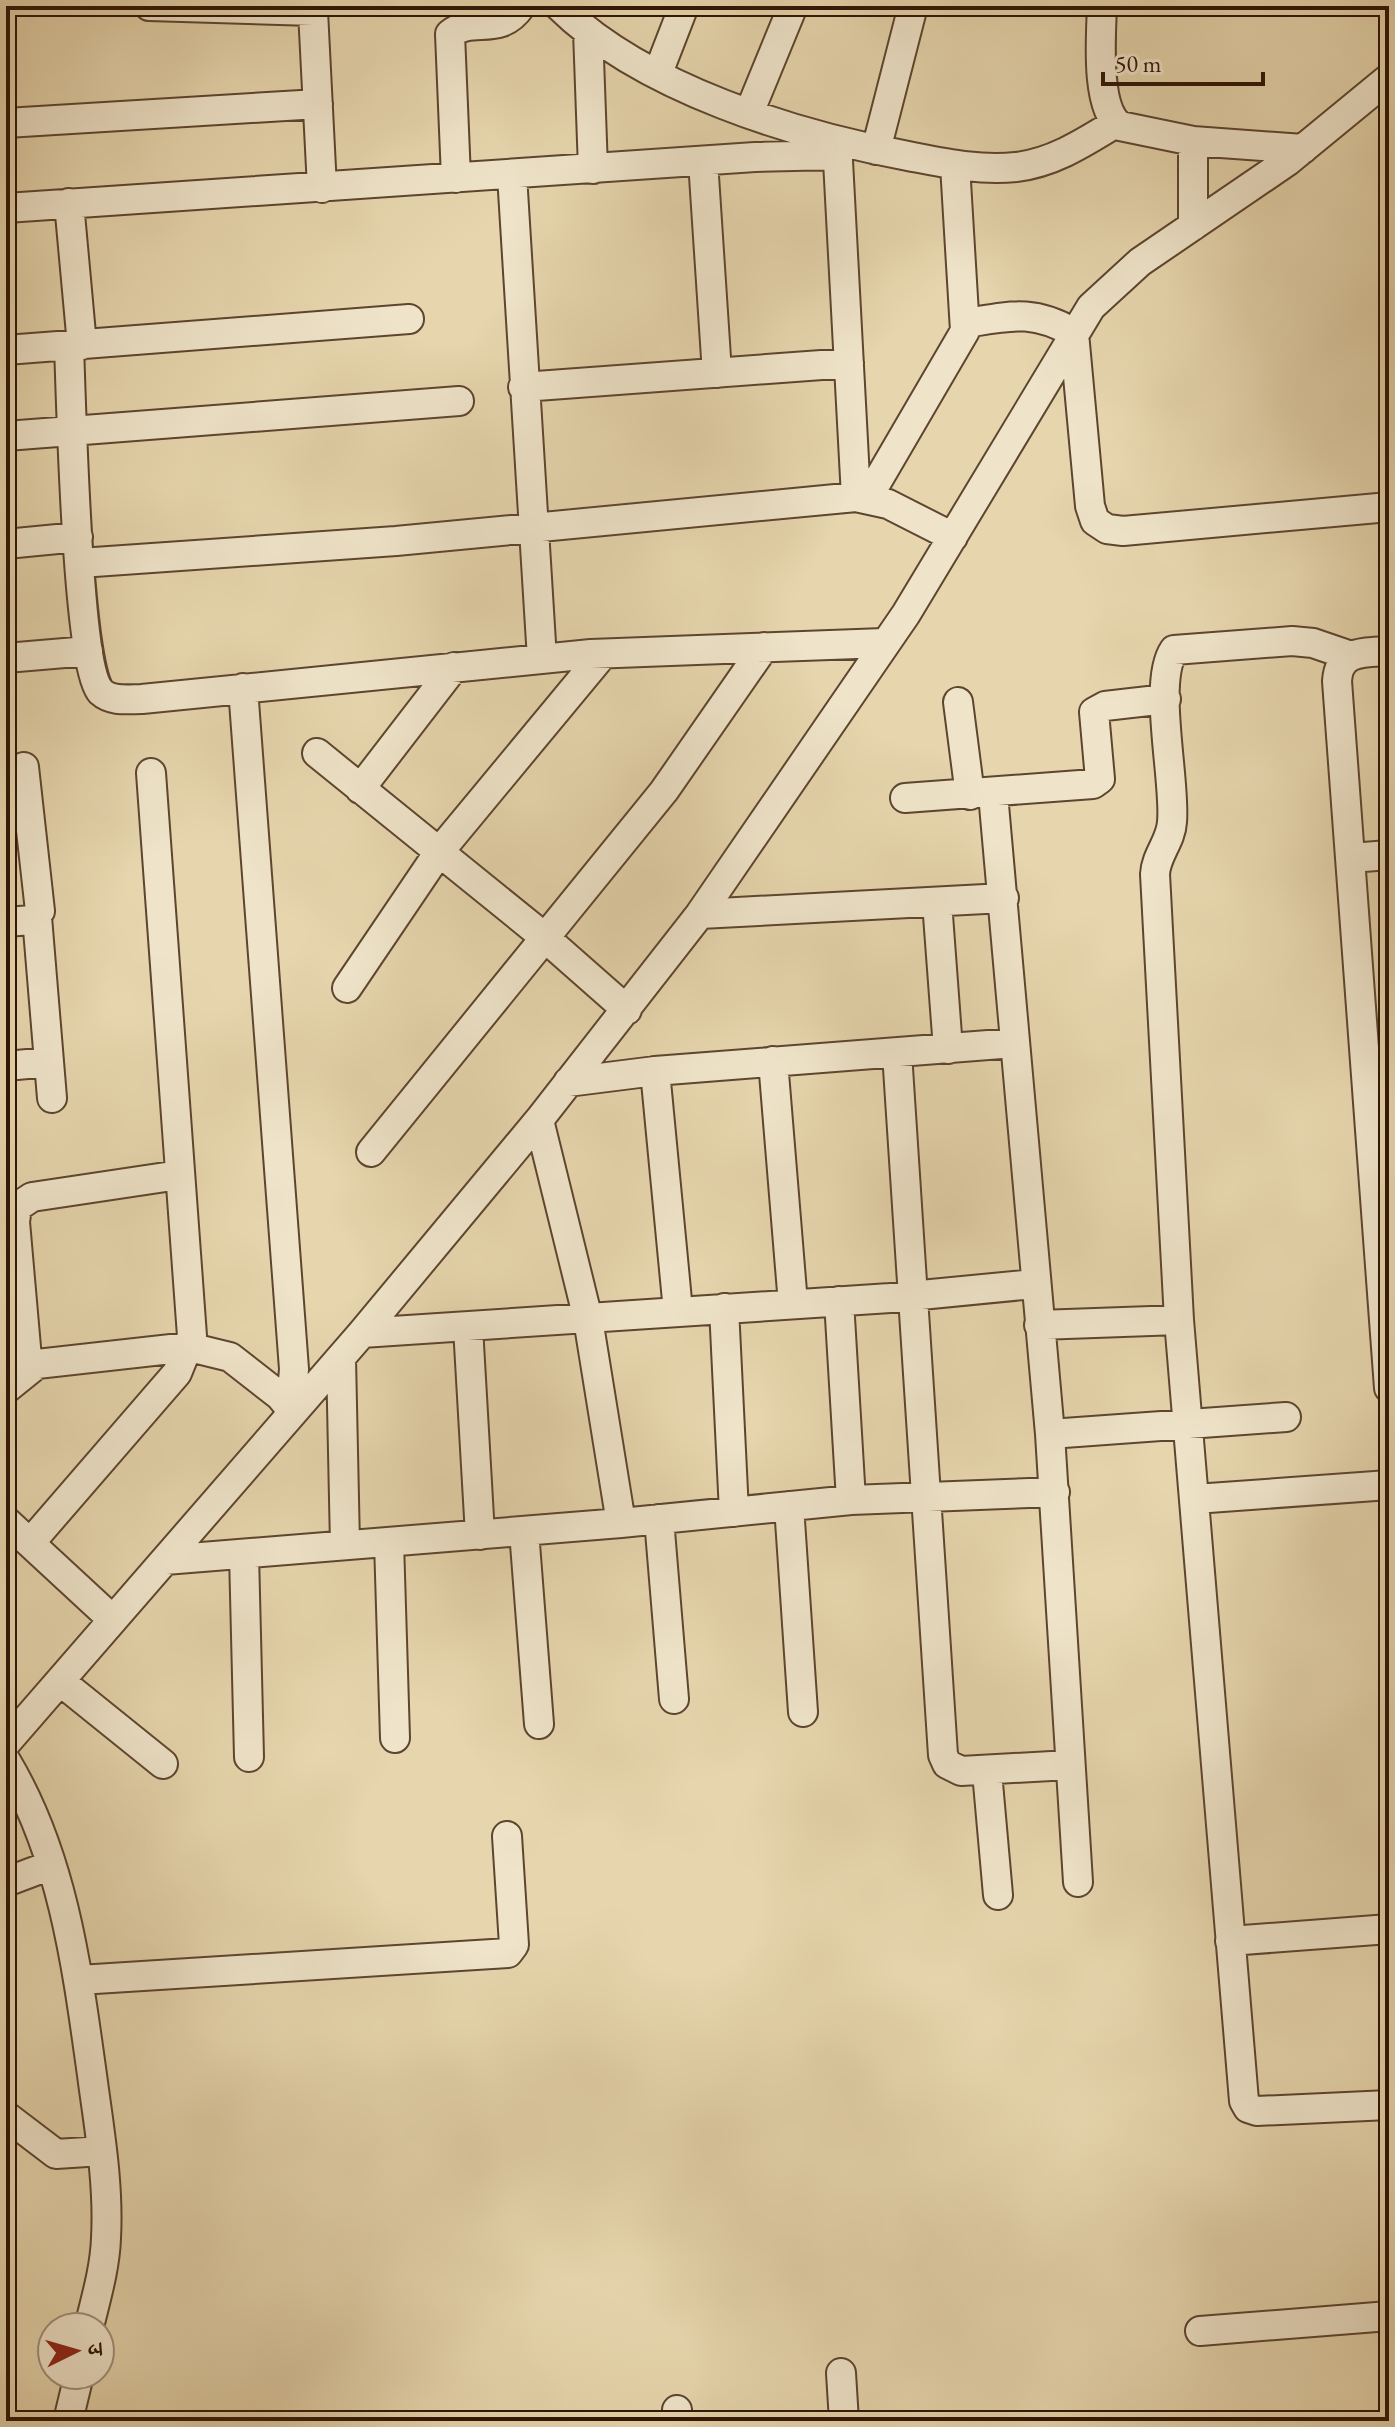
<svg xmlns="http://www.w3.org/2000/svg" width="1395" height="2427" viewBox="0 0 1395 2427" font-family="'EB Garamond','Noto Serif Devanagari',serif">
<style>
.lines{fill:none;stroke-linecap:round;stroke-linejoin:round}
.minor-casing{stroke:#5d452f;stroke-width:32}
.minor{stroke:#efe4ca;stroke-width:28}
</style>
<rect width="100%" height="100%" fill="#e6d5ad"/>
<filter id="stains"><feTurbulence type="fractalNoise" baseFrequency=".0025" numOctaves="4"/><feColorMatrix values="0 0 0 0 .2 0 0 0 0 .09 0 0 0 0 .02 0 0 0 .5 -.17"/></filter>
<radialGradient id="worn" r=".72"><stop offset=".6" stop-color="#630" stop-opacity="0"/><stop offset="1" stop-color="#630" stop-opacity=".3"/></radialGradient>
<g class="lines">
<defs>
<path id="minor" d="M149 6 313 11 322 188
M559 6C642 88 795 135 908 156 944 163 980 171 1016 167 1053 163 1085 142 1116 123
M1102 6C1101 35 1095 108 1120 126L1193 141 1303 149
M588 31 593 169
M658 73 684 6
M749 113 793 6
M6 123 318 104
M1193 141V226
M837 142 856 497
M876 150 913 6
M703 161 717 373
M512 175 542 659
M456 178 450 34C473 15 499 38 521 6
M69 203 82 345
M6 208 755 157 836 155
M966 323C1010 316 1033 309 1074 333
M1074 333 1090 506 1095 521 1107 529 1123 531 1389 507
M69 346C71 396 77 668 101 692 112 702 129 699 142 699L591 654 884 643
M6 350 409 319
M523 387 849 363
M6 436 459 401
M867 499 965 331 955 165
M6 544 78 537
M80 563 396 541 856 497 888 504 953 537
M1389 651C1363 653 1339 650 1337 681L1389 1388
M1348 655 1313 643 1292 641 1174 650C1152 682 1176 781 1172 822 1171 841 1156 855 1155 874L1179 1320 1244 2101 1248 2108 1257 2111 1389 2105
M6 658 88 651
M243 688 294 1369 293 1381 285 1401
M958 702 970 795
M317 753 543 936 627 1010
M360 789 454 667
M993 794 1050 1434 1078 1882
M905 798 1093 784 1100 779 1094 712 1105 706 1166 699
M1351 858 1389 855
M937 902 948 1049
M700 914 1004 898
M37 917 52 1098
M6 922 32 920 40 911 24 767
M347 988 439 852 603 654
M897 1053 943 1755 947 1764 961 1771 1069 1765
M773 1061 793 1304
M6 1066 49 1062
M655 1071 678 1311
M568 1082 655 1071 1014 1043
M539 1120 588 1319 621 1523
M371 1152 664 791 764 647
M839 1301 851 1500
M724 1308 734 1512
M1039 1325 1179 1320
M468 1327 480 1535
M362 1333 890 1298 1034 1284
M341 1358 345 1545
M28 1370 15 1222 17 1207 32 1197 179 1175
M6 1389 37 1364 189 1347 230 1357 280 1396 293 1412
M1050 1434 1286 1417
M1195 1499 1389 1485
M789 1506 803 1712
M659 1519 674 1699
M6 1521 113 1620
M524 1531 539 1724
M389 1542 395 1738
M30 1543 177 1373 192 1336 151 773
M244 1554 249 1757
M165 1560 621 1523 851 1500 1055 1492
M60 1681 163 1764
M6 1743 362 1333 539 1120 700 914 906 614 1091 307 1140 262 1288 161 1389 78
M6 1761C63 1856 77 1967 92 2075 99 2128 109 2183 106 2238 105 2268 96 2298 89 2327
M987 1772 998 1895
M6 1882 51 1865
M1230 1941 1389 1929
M79 1980 508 1953 514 1945 507 1836
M6 2116 56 2154 102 2151
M1200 2331 1389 2316
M841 2373 844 2421
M677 2410 678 2421
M68 2421 79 2375"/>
</defs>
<use href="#minor" class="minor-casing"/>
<use href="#minor" class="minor"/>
</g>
<rect width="1395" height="2427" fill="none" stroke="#e6d5ad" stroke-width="32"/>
<rect x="8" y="8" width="1379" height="2411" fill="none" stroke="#2f1505" stroke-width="4"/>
<rect x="16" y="16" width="1363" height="2395" fill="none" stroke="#2f1505" stroke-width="2"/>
<g transform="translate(76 2351) rotate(85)"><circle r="38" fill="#efe4ca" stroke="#a2917b" stroke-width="2"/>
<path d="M0-6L14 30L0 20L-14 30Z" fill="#8f2418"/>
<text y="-12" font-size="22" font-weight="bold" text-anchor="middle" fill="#2f1505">उ</text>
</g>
<path d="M1103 72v12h160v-12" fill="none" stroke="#2f1505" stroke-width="4"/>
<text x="1115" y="72" font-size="24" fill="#2f1505" stroke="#efe4ca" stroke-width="6" paint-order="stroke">50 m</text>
<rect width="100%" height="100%" filter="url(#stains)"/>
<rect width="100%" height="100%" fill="url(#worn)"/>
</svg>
